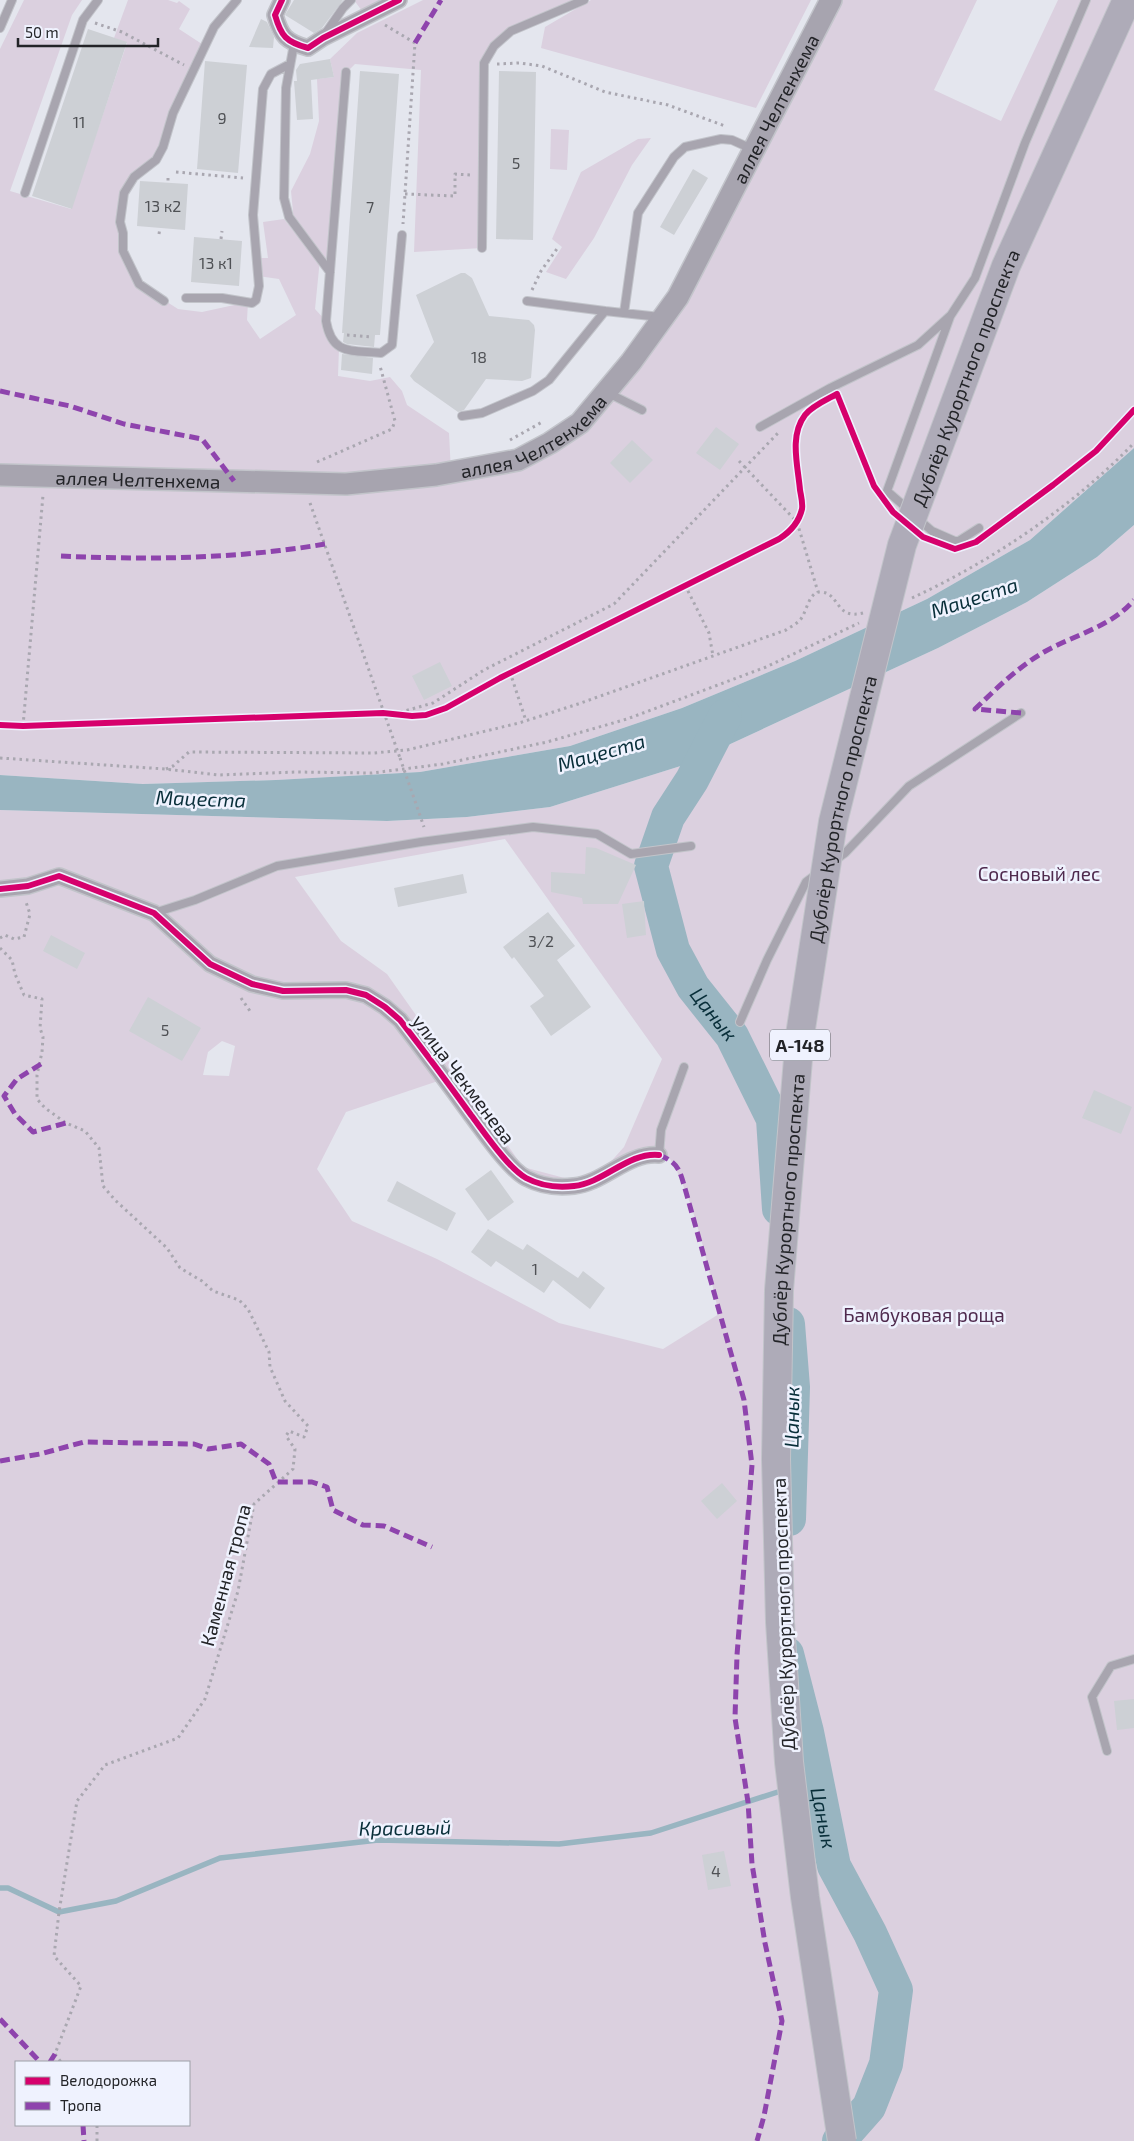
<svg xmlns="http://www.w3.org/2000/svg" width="1134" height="2141" viewBox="0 0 1134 2141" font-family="'Exo 2',sans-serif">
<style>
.green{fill:#dbd0df;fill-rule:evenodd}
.water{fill:#99b5c1}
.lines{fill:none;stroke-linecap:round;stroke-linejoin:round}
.stream{stroke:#99b5c1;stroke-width:5.5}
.river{stroke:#99b5c1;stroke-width:34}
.building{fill:#cdd0d5}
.lane-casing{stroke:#c2c4ca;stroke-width:10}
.street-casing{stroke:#c2c4ca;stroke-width:18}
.secondary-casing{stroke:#c2c4ca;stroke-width:24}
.path{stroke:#a9a7b0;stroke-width:3;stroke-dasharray:2.5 4;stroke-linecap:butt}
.lane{stroke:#a8a5af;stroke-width:8}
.street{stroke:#a8a5af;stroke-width:15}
.secondary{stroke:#a7a4af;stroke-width:21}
.highway-bridge-casing{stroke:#c2c4ca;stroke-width:30;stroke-linecap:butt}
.path-bridge{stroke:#a9a7b0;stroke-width:3;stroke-dasharray:2.5 4;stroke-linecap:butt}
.highway-bridge{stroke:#aeabb8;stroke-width:28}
.quiet{stroke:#8e44ad;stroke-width:5;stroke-dasharray:10 5;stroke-linecap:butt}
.cycleway-casing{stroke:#eff2fe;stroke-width:9}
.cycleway{stroke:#d6006c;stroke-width:6}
.labels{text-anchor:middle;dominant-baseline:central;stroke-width:5;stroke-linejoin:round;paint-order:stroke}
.number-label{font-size:16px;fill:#4f5155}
.shield{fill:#eff2fe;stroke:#606268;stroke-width:1}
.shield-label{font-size:18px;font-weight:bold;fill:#232428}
.street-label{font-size:19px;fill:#232428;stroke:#eff2fe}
.park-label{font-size:19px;fill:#4f2a4e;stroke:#eff2fe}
.water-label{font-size:20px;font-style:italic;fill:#082e39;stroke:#eff2fe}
</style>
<rect width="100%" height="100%" fill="#e4e6ee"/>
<path class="green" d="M24 0H82L72 15 10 191 71 209 127 43 114 38 128 0H168L177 3 179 1 190 9 179 29 205 46 173 113 163 147 134 177 124 193 120 222 123 251 139 284 178 309 202 312 248 302 247 320 260 339 296 315 279 279 258 276 257 258H268L263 222 284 219 295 233 291 191 310 154 319 121 317 79 334 77 330 59 357 33 423 0H584L511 31 484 63 482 248 414 252 421 70 355 64 346 73 330 272 320 259 315 309 326 321 339 348 338 376 370 381 390 377 402 391 407 405 449 433 451 472 550 443 633 362 831 0H977L934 90 1001 121 1058 0H1134V448L1030 540 927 599 795 661 682 708 570 746 420 772 276 780 143 784 0 775V49Z
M354 0H386L362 11Z
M591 0H811L756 108 541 48 545 27Z
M551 129 569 130 567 170 550 169Z
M651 138 632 165 594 238 566 279 546 272 562 247 552 239 581 172 638 139Z
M1134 525V2141H0V810L387 821 467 817 550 807 687 764 938 648 1027 602 1097 557ZM505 839 662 1059 624 1147 606 1167 576 1181 523 1167 387 974 341 941 295 877ZM222 1041 235 1046 229 1076 203 1075 208 1052ZM444 1079 496 1148 539 1184 595 1181 650 1154 670 1159C695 1200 708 1267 719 1314L663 1349 559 1323 437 1259 352 1221 317 1169 346 1112ZM16 2062H189V2125H16Z"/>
<path class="water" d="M1134 448V525L1097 557 1027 602 938 648 687 764 550 807 467 817 387 821 0 810V775L143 784 276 780 420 772 570 746 682 708 795 661 927 599 1030 540Z"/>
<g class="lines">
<path class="stream" d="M800 1784 817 1779
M0 1888H8L59 1912 116 1901 220 1858 378 1840 559 1844 651 1833 784 1790"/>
<g class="river">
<path id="s1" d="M725 716 692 780 668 817 651 866 673 950 693 987 732 1036 773 1119 779 1209"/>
<path d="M788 1324 793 1387 789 1519"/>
<path id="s2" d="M787 1654 807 1732 834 1866 870 1933 896 1990 886 2064 869 2107 839 2141"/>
</g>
</g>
<path class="building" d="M294 0H343L322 28 314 33 285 15Z
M261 19 267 22 274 37 273 48 249 47Z
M88 29 127 42 72 209 32 196Z
M330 59 334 77 311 80 313 119 297 120 294 81H297L296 70 300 64Z
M205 61 247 65 238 173 197 169Z
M360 71 399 74 380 335H375L374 347 347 344 343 342 344 333H342Z
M499 71 536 72 533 240 496 239Z
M693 169 708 178 674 235 660 227Z
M140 181 188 184 185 230 137 226Z
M194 237 242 241 239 286 191 282Z
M461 273H465L472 278 489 316 529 320 534 325 535 330 531 378 522 381 486 379 464 410 458 412 414 381 410 376 434 342 416 295Z
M342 354 373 358 372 374 341 370Z
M716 427 739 444 720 470 696 453Z
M632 440 653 460 630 483 610 463Z
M440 662 452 686 424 700 412 676Z
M586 847 596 848 636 865 618 904H583L582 898 551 892V872L585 874Z
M463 874 467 893 398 907 394 888Z
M644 901 646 935 627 938 622 904Z
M548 912 575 946 557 960 591 1007 551 1036 530 1006 544 996 514 957 512 959 503 947Z
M51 935 85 953 77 969 43 951Z
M148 997 201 1028 182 1061 129 1031Z
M1094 1090 1132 1107 1121 1134 1082 1118Z
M491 1170 514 1202 488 1221 465 1189Z
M397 1181 456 1213 447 1231 387 1201Z
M488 1229 523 1250 527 1244 578 1278 583 1271 605 1288 590 1309 553 1280 544 1293 496 1261 491 1267 471 1252Z
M722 1483 737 1501 717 1519 701 1501Z
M1134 1699V1728L1117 1730 1114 1701Z
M724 1851 731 1886 708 1890 702 1855Z"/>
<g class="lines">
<defs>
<path id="lane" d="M0 28 12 0
M325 34 343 8 351 0
M294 44 286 88 284 198 289 217 330 272
M346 72 326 321C332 356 352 350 381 353L392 345 402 235
M25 193 83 20 98 0
M482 248 484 63 494 46 511 31 584 0
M186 298H222L252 303 256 300 259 286 253 215 263 89 271 74 290 64
M164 301 139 284 123 251V233L120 222 124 193 134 177 156 160 163 147 173 113 214 27 237 0
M527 301 605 311
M624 313 638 213 674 157 685 147 721 139 732 140 752 149
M608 393 642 410
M462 416 482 413 533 391 549 380 605 311 660 317
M760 427 830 388 918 345 951 315 975 278 1025 143 1086 0
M910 511 887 491 950 317
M918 519 932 531 957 542 979 528
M834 861 845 853 909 786 1021 713
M154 913 195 900 277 866 421 842 533 827 597 834 631 854 691 846
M740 1022 767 960 806 882 818 873
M659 1155 661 1130 684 1067
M1107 1751 1092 1697 1111 1666 1134 1659"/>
<path id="street" d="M282 0 275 15C281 36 286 42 308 48L323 38 399 0
M0 889 28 886 59 876 154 913 210 964 252 984 283 991 346 990 366 995 385 1007 400 1020C424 1051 448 1083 471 1115 484 1132 508 1168 526 1178 541 1186 558 1188 574 1186 604 1183 628 1152 659 1155"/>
<g id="secondary">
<path id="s3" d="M0 475 346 484 436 475 518 460 550 443 580 423 631 362 678 297 831 0"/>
</g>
</defs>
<use href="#lane" class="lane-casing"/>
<use href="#street" class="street-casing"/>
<use href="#secondary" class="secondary-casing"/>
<path class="path" d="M95 23 122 32 184 65
M385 25 415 43 403 224
M497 64 519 63 542 66 605 92 668 105 725 126
M176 172 243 178
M168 178V183
M405 194 455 196V174L470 175
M159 234 160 228
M221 239 222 231
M532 290 541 271 559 246
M347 335 371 337
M510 440 544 421
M739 461 797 522 818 592
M317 462 392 429 395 421 380 366
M310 503 400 758
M685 585 709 633 713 656
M912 598C992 561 1072 507 1134 443
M510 672 526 721
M394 714 433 703 484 670 614 604 778 433
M23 726 43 495
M0 758 165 769 219 775 296 772 372 773 443 764 547 742 627 719 766 667 859 623
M166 769 173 766 189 752 374 753 407 750 519 723 578 704 786 630C790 627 795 625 799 621 807 614 808 591 821 592 840 593 835 620 863 613
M0 938 5 935 14 939 24 937 30 914 26 902
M0 948 12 960 15 974 24 995 42 999 40 1028 43 1037 42 1052 37 1075V1099L45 1108 66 1123 85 1131 99 1148 103 1186 115 1200 167 1248 180 1268 202 1281 213 1291 239 1300 248 1309 269 1352 270 1367 285 1401 308 1426 304 1437 289 1431 286 1436 295 1449 293 1469 254 1504 238 1591 205 1699 178 1738 105 1765 77 1801 59 1912 54 1956 81 1986 55 2054 61 2062
M241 998 252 1014
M97 2141V2125"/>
<use href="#lane" class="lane"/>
<use href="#street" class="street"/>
<use href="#secondary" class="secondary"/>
<defs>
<g id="highway-bridge">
<path id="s4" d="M842 2141 805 1897 789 1762 780 1622 776 1459 779 1290 800 1035 833 822 902 545 1006 266 1127 0"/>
</g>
</defs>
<use href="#highway-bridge" class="highway-bridge-casing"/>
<path class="path-bridge" d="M400 758 424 827"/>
<use href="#highway-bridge" class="highway-bridge"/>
<path class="quiet" d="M415 43 441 0
M0 391 70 406 124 424 202 439 234 481
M61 556C149 560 238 559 325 544
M1021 713 975 709C996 689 1018 667 1044 652 1074 635 1111 627 1134 600
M41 1064 17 1079 4 1096 15 1114 33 1132 66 1123
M659 1155C680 1163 680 1172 686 1192L744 1400 752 1465 737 1655 735 1718 748 1802 752 1864 765 1943 782 2021 764 2116 757 2141
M0 1461 40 1454 84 1442 194 1444 208 1449 241 1444 269 1464 276 1482H312L327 1487 333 1510 363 1525 384 1526 432 1547
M0 2019 40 2062
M50 2062 55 2054
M83 2125 84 2141"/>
<defs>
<path id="cycleway" d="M282 0 275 15C281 36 286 42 308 48L323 38 399 0
M0 725 23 726 383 713 412 716 426 715 446 708 500 678 779 539C790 532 799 522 802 509 803 503 801 496 800 490 798 466 789 436 805 415 812 406 826 400 837 394L874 486 893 512 923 537 955 549 976 542 1053 485 1096 451 1134 410
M0 889 28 886 59 876 154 913 210 964 252 984 283 991 346 990 366 995 385 1007 400 1020C424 1051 448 1083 471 1115 484 1132 508 1168 526 1178 541 1186 558 1188 574 1186 604 1183 628 1152 659 1155"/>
</defs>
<use href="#cycleway" class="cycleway-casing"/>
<use href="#cycleway" class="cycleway"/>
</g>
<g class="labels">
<g class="number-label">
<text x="222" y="117">9</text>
<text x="79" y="121">11</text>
<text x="516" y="162">5</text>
<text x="163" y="205">13 к2</text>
<text x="370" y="206">7</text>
<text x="216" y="262">13 к1</text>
<text x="479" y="356">18</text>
<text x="541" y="940">3/2</text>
<text x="165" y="1029">5</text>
<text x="535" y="1268">1</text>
<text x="716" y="1870">4</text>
</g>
<rect class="shield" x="770" y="1029.5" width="60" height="31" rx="4"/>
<g class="shield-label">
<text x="800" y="1045">А-148</text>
</g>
<g class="street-label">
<text stroke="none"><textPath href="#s3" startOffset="964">аллея Челтенхема</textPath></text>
<text stroke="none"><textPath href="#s4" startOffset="1791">Дублёр Курортного проспекта</textPath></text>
<text stroke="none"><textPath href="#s3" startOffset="544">аллея Челтенхема</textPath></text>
<text stroke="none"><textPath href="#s3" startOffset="138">аллея Челтенхема</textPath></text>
<text stroke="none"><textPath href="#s4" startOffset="1341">Дублёр Курортного проспекта</textPath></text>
<text transform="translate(464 1079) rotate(53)">улица Чекменева</text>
<text stroke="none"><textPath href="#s4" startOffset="936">Дублёр Курортного проспекта</textPath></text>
<text transform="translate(225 1575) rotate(-75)">Каменная тропа</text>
<text transform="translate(783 1614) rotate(-92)">Дублёр Курортного проспекта</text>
</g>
<g class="park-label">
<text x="1039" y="873">Сосновый лес</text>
<text x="924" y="1314">Бамбуковая роща</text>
</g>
<g class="water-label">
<text transform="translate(974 597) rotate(-18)">Мацеста</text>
<text transform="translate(601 752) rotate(-16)">Мацеста</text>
<text transform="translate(201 798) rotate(2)">Мацеста</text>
<text stroke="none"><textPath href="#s1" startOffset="331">Цанык</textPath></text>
<text transform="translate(791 1417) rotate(-89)">Цанык</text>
<text stroke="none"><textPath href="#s2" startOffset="168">Цанык</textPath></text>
<text transform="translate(405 1827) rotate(-1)">Красивый</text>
</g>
</g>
<rect x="15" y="2061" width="175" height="65" fill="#eff2fe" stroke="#9da0a8"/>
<rect x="25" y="2077" width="25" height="8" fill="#d6006c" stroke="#9da0a8"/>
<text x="60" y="2086" font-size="15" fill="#232428">Велодорожка</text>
<rect x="25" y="2102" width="25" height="8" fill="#8e44ad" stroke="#9da0a8"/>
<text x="60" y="2111" font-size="15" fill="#232428">Тропа</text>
<path d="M18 38v8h140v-8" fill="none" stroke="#232428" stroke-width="2.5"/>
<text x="25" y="38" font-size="15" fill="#232428" stroke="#eff2fe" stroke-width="4" paint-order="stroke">50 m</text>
</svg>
